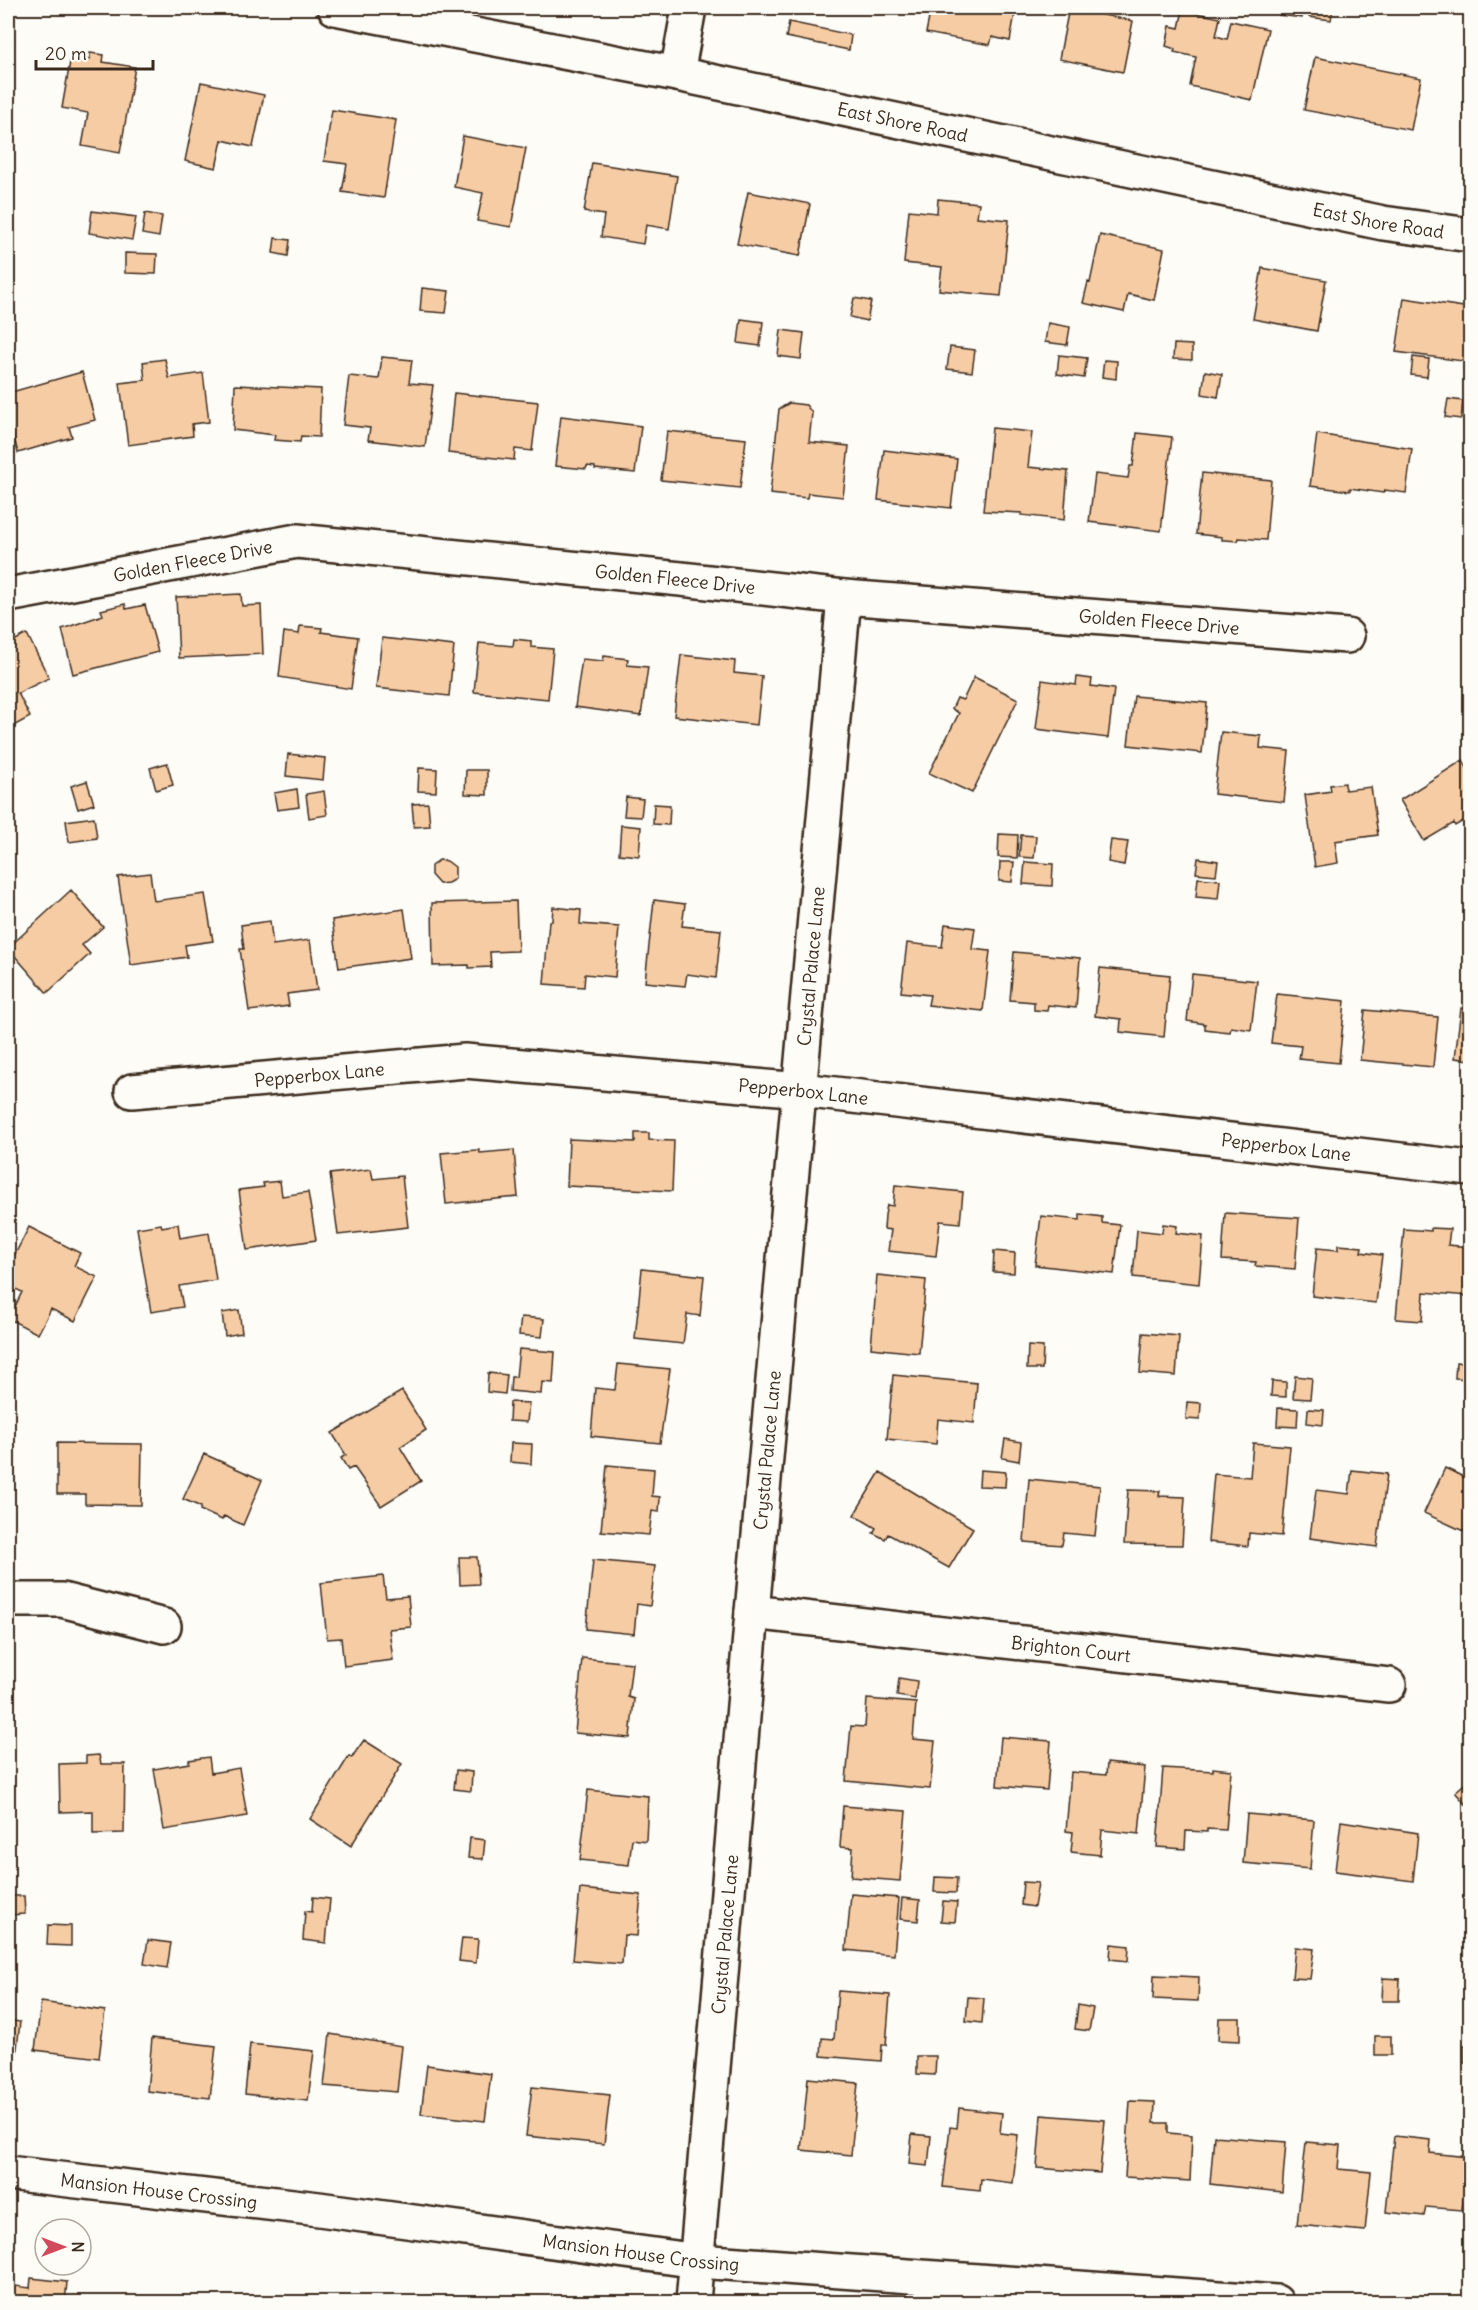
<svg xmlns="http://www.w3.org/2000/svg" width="1478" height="2310" viewBox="0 0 1478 2310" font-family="Delius,sans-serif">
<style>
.building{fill:#f6cca5;stroke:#3b2a1e;stroke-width:1.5}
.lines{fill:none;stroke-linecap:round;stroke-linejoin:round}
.minor-casing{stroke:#3b2a1e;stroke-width:38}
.minor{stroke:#fdfcf7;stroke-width:33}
.labels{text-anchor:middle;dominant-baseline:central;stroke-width:6;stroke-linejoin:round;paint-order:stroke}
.street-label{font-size:18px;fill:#3b2a1e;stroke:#fdfcf7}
</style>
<rect width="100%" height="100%" fill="#fdfcf7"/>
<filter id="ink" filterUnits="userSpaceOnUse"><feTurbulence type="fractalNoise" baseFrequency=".0167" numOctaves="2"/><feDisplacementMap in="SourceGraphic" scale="12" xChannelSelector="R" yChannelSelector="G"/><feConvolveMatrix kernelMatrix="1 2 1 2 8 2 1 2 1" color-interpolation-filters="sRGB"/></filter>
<g filter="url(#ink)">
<path class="building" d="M801 8H847L846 12 832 10 831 13Z
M931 8H1016L1010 41 992 37 990 45 926 33Z
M1069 8 1133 21 1123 72 1059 59Z
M1279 8H1303L1302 18 1279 15Z
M1311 8H1333L1331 20 1309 17Z
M1183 10 1220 18 1216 36 1227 39 1231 21 1268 29 1252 100 1190 86 1196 57 1174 52 1175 49 1166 46 1170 26 1179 28Z
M789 22 851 35 849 50 786 37Z
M8 41 14 42 8 74Z
M90 53 104 55 103 62 135 67 120 153 82 146 88 113 62 108 71 56 90 59Z
M1315 57 1421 78 1411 130 1304 110Z
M201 82 264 95 253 147 222 140 216 168 185 161Z
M332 110 396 120 384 198 342 192 347 164 324 161Z
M463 136 526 148 511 227 477 221 483 193 454 187Z
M592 163 677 176 669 229 646 225 643 244 601 237 604 215 584 212Z
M748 192 810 204 800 256 737 244Z
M938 199 979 203 977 217 1009 220 1001 296 939 290 942 267 904 263 909 210 937 213Z
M92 211 136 217 132 240 89 233Z
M145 213 162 216 159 237 142 234Z
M1100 235 1164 249 1154 300 1128 294 1124 312 1083 303 1088 282 1090 283Z
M275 238 290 240 288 256 273 253Z
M125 253 157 254 156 274 125 273Z
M1262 268 1326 280 1317 331 1253 319Z
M422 288 449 291 446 313 420 311Z
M854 298 871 301 867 321 850 317Z
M1404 298 1470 308V362L1396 352Z
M741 319 763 322 760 346 738 343Z
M1048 323 1070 327 1067 345 1045 342Z
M781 330 804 333 801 359 778 356Z
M1174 344 1192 345V360L1173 359Z
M950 347 975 350 972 372 947 369Z
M1059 355 1087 358 1084 378 1057 374Z
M382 357 412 360 409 383 433 385 425 447 368 440 370 428 343 425 349 376 379 379Z
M1413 357 1429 359 1427 377 1411 375Z
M165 359 169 378 203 373 209 422 192 424 193 436 128 445 120 383 145 380 143 362Z
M1104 360 1117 361 1116 379 1102 377Z
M1205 371 1222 374 1218 397 1202 394Z
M82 372 95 420 69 427 72 437 18 453 8 416V393Z
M235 385 321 389 319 437 301 436 300 442 274 440 275 435 233 430Z
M454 393 538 402 532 451 515 449 514 460 448 453Z
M1448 399 1463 401 1461 419 1445 417Z
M789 403 806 405 812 413 809 442 849 446 843 497 808 493 807 498 770 494 779 409Z
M561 416 641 426 635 473 595 469V467L587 466 586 469 555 466Z
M992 428 1032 432 1028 467 1068 471 1064 520 1021 515 1022 513 983 511Z
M667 431 746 439 740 488 661 480Z
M1137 433 1172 437 1161 531 1089 522 1095 474 1128 478 1130 466H1133Z
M1317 434 1412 449 1406 493 1385 490 1383 493 1350 488V491L1310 486Z
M884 450 957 459 951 508 878 500Z
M1202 473 1271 480 1266 540 1239 538 1238 541 1225 540H1222V537L1196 534Z
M241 594 242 606 261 605 263 654 179 658 176 597Z
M125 604 126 609 145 605 158 652 73 674 62 629 103 615 101 610Z
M300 626 322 628 321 632 358 637 351 689 279 677 284 632 299 634Z
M27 634 49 678 18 693 30 717 8 729V644Z
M382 638 454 646 449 696 376 688Z
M514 639 531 641V647L553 649 548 699 474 692 479 643 513 646Z
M681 655 735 661 734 673 762 676 757 725 674 716Z
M604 656 628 659 627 665 648 667 641 716 575 707 582 659 603 661Z
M974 677 1018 699 972 793 929 773 959 713 952 709 957 698 963 700Z
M1077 677 1092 679 1091 686 1114 689 1108 738 1036 729 1042 680 1076 685Z
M1134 696 1207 703 1202 753 1128 745Z
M1221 732 1261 736 1260 748 1289 751 1284 802 1214 794Z
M288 754 325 758 323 780 286 776Z
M1463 760 1470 774V817L1455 826 1454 823 1424 841 1400 800Z
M167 763 173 785 156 790 150 768Z
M419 768 437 769 436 792 418 791Z
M466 770H487V795L465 794Z
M87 781 94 804 78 809 71 786Z
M1345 783V790L1371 787 1378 835 1335 841 1338 863 1315 867 1305 795 1331 791 1330 785Z
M297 789 299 807 277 810 274 793Z
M324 791 327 815 309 818 306 794Z
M626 797 643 799 641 817 624 816Z
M428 803 430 826 414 827 412 804Z
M654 804 670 805 669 825 653 824Z
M94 817 97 838 69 842 66 821Z
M621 825 641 827 639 856 619 854Z
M999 834 1018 835 1017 858 998 857Z
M1021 835 1036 836 1034 858 1019 857Z
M1111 840 1128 842 1124 865 1108 862Z
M1198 858 1218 861 1216 875 1196 873Z
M439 860 447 861 455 867V879L448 883 439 884 431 875V866Z
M1000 862H1014L1012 882 999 881Z
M1025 862 1053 864 1052 886 1023 884Z
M150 873 154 901 205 894 213 941 185 945 187 957 131 965 118 877Z
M1198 878 1220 880 1218 899 1196 897Z
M71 890 103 927 82 945 90 954 47 993 8 948Z
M654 900 685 904 682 926 721 930 716 978 687 974 685 986 645 982Z
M516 901 518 951 490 952 491 967 469 968V965L433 966 432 903Z
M553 907 581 910 580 924 619 927 615 977 585 974 584 987 544 984 549 921H552Z
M404 909 411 958 339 968 332 920Z
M270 921 273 945 310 940 317 990 287 994 289 1006 249 1011 240 949H244L241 925Z
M945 924 975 928 972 949 990 951 983 1011 928 1005 930 995 901 992 907 943 942 947Z
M1014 952 1080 958 1076 1008 1048 1005 1047 1011 1034 1010V1002L1010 1000Z
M1100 968 1170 975 1164 1037 1120 1032 1121 1019 1095 1016Z
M1192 974 1257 981 1251 1030 1231 1027 1230 1032 1220 1031 1205 1029V1024L1187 1021Z
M1277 994 1345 1001 1339 1063 1299 1059 1301 1046 1271 1043Z
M1461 1008 1470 1009V1060L1455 1058Z
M1365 1010 1438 1017 1433 1067 1360 1060Z
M8 1030 15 1033 8 1057Z
M635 1133H649V1140L674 1141 672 1191 567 1186 569 1139 635 1142Z
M477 1150H479L480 1153 514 1150 518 1197 446 1204 441 1153Z
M371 1169 373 1179 402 1176 408 1227 338 1235 330 1174Z
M280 1181 282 1196 308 1192 316 1240 247 1250 239 1190 264 1187 263 1183Z
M895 1185 963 1192 960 1223 940 1221 936 1256 888 1251 891 1230 884 1229 885 1215 887 1205 893 1206Z
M1225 1213 1299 1218 1295 1269 1255 1266 1256 1262 1222 1260Z
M1080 1214 1102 1217V1223L1120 1225 1114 1274 1035 1265 1041 1216 1080 1220Z
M161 1224 162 1227 178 1224 180 1238 209 1233 216 1280 179 1286 183 1307 151 1312 137 1228Z
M1163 1224 1177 1226 1176 1233 1203 1236 1199 1284 1133 1277 1137 1230 1162 1233Z
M29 1227 80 1253 74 1266 97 1277 75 1321 51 1309 38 1334 9 1319 22 1292 8 1285V1268Z
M1431 1228 1450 1229 1448 1245 1470 1247 1468 1296 1424 1292 1422 1321 1396 1319 1404 1229 1431 1231Z
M1338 1245 1362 1247 1361 1252 1382 1255 1376 1303 1312 1296 1317 1248 1338 1250Z
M994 1251 1015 1253 1014 1273 993 1272Z
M642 1269 704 1276 700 1316 687 1314 683 1344 635 1339Z
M877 1275 926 1280 919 1353 871 1348Z
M239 1310 242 1333 225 1336 222 1313Z
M521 1317 544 1319 542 1337 519 1335Z
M1143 1333 1179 1336 1176 1376 1140 1373Z
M1028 1346 1043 1347 1042 1369H1027Z
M519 1349 555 1352 553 1383 542 1382 541 1394 510 1391 511 1377H516Z
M1456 1362 1470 1364 1469 1379 1455 1378Z
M618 1364 670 1369 660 1443 591 1436 595 1388 615 1390Z
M488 1373 507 1375 505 1394 487 1392Z
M893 1375 977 1383 974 1423 938 1419 936 1444 887 1439Z
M1295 1376 1312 1378 1310 1399 1293 1398Z
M1272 1381 1286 1382V1397L1271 1396Z
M402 1391 426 1430 400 1447 421 1481 381 1506 354 1467 348 1470 341 1458 346 1455 332 1433Z
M510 1402 529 1403 527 1422 509 1421Z
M1187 1402 1201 1403 1200 1420 1186 1419Z
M1278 1408 1298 1409 1297 1427 1277 1426Z
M1308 1409 1324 1410 1323 1425 1307 1423Z
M8 1431H13V1481H8Z
M1005 1439 1021 1442 1019 1461 1002 1458Z
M57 1443 142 1444 141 1505 85 1504V1494H57Z
M511 1443 532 1444 531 1464 510 1462Z
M1253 1443 1290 1446 1282 1536 1249 1533 1248 1546 1208 1542 1214 1474 1250 1477Z
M204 1454 262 1480 243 1525 224 1516 222 1520 200 1510 201 1507 183 1499Z
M607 1465 654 1469 652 1496 660 1497 659 1512 652 1511 649 1535 601 1531Z
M1445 1468 1470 1480V1534L1424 1513Z
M980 1470 1006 1472 1005 1487 979 1486Z
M1352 1470 1387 1474 1377 1547 1310 1538 1316 1490 1349 1494Z
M880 1472 973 1528 949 1568 888 1534 885 1539 873 1533 876 1528 854 1515Z
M1029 1479 1100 1486 1095 1536 1064 1533 1062 1545 1024 1542Z
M1128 1490 1160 1491 1159 1496 1185 1497 1182 1545 1124 1544Z
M459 1557H477L479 1584 460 1585Z
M593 1560 655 1566 650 1606 637 1604 634 1634 586 1629Z
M383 1576 386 1598 408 1596 411 1627 389 1629 393 1660 344 1666 341 1638 327 1639 321 1583Z
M582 1658 632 1663 628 1697 634 1699 630 1738 575 1733Z
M899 1678 917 1681 915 1699 897 1696Z
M867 1699 916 1703 913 1739 935 1741 930 1789 846 1781 851 1726 865 1727Z
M8 1702H10L9 1753H8Z
M1001 1737 1051 1741 1047 1790 997 1786Z
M364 1740 402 1764 351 1846 310 1819 349 1756 352 1757Z
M99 1755 101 1764H125L124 1833 93 1834V1811L60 1812 59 1764 86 1763V1756Z
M209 1757 211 1773 239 1768 247 1816 164 1830 154 1769 189 1763V1760Z
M1107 1763 1145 1767 1139 1834 1102 1830 1100 1855 1071 1852 1073 1832 1066 1831 1071 1772 1106 1775Z
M1163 1768 1213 1771V1768L1231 1770 1226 1830 1207 1829V1832L1186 1831 1185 1849 1157 1847Z
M456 1770 472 1772 471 1791 454 1789Z
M1469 1780 1470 1781V1809L1455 1792Z
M588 1790 648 1796 646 1841 632 1839 629 1865 580 1860Z
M843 1806 906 1811 900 1881 851 1877 853 1848 840 1847Z
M1247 1814 1314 1820 1310 1869 1243 1863Z
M1341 1821 1418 1833 1413 1881 1335 1871Z
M470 1838 485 1840 483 1859 468 1858Z
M935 1877 957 1878 956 1893 934 1892Z
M1023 1882 1038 1883 1034 1907 1021 1905Z
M580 1889 641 1895 637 1936 624 1935 622 1964 573 1960Z
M851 1894 899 1898 894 1955 846 1950Z
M8 1896H24L25 1914 8 1915Z
M313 1897 330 1899 326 1943 303 1940 305 1911 312 1912Z
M902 1898 920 1900 918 1921 900 1919Z
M943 1901 957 1902 955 1922 941 1921Z
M48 1925 71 1926V1946L47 1945Z
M462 1938 478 1939 476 1963 459 1961Z
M148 1940 171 1943 167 1968 144 1964Z
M1111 1944 1129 1946 1128 1961 1110 1959Z
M1295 1947 1314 1949 1310 1979 1292 1978Z
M1154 1975 1199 1977 1198 2001 1153 1999Z
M1383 1978 1400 1979 1399 2001H1382Z
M838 1991 890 1995 886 2045H882L881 2061 821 2056 822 2038 834 2039Z
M968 1997 984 1998 982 2023 966 2021Z
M41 2002 105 2011 99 2058 35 2050Z
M1078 2005 1093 2008 1089 2031 1075 2029Z
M1219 2018H1240V2041L1218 2040Z
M8 2020 20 2022 14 2075 8 2074Z
M330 2034 402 2046 397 2092 324 2086Z
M1375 2036H1391V2055H1375Z
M152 2038 216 2046 210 2098 147 2091Z
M250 2044 314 2051 308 2101 245 2094Z
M1464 2046 1470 2047V2063H1464Z
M917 2056H936L935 2075 917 2074Z
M427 2065 491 2074 485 2121 421 2114Z
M808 2078 858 2083 851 2155 801 2150Z
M532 2087 610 2095 604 2144 526 2136Z
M1130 2101 1155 2102 1154 2123H1168V2133L1192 2135 1190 2181 1125 2177Z
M959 2108 1002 2113 1000 2133 1018 2135 1013 2183 981 2179 980 2191 943 2187 950 2127 957 2128Z
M1041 2115 1105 2120 1100 2173 1037 2168Z
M912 2134 931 2136 928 2166 909 2164Z
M1214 2136 1286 2142 1282 2192 1210 2184Z
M1394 2136 1431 2140 1430 2153 1468 2157 1462 2210 1426 2207 1424 2216 1386 2212Z
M1306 2142 1340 2145 1338 2169 1371 2172 1365 2231 1297 2225Z
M31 2278 67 2282 65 2302H8V2285L30 2288Z"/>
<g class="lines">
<defs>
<g id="minor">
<path id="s1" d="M335 8 677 74 1383 223 1470 235"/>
<path d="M677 74 689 8"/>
<path id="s2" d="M8 595 297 541 681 579 844 597 1347 636"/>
<path id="s3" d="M132 1091 465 1061 801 1090 1470 1168"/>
<path d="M8 1600H62L164 1626"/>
<path id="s4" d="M752 1612 1389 1685"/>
<path id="s5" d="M8 2173 319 2209 698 2261 1276 2302"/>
<path id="s6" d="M693 2302 752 1612 844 597"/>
</g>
</defs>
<use href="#minor" class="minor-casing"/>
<use href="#minor" class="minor"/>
</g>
</g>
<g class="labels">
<g class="street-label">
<text stroke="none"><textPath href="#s1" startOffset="579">East Shore Road</textPath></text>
<text stroke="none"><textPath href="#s1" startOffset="1065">East Shore Road</textPath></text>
<text stroke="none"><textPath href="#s2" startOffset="188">Golden Fleece Drive</textPath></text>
<text stroke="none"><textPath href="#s2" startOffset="674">Golden Fleece Drive</textPath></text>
<text stroke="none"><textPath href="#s2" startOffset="1160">Golden Fleece Drive</textPath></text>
<text stroke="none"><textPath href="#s6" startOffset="1341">Crystal Palace Lane</textPath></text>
<text stroke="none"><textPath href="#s3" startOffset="188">Pepperbox Lane</textPath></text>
<text stroke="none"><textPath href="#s3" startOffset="674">Pepperbox Lane</textPath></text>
<text stroke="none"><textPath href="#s3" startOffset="1160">Pepperbox Lane</textPath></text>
<text stroke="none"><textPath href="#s6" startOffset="855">Crystal Palace Lane</textPath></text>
<text stroke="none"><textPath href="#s4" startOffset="321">Brighton Court</textPath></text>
<text stroke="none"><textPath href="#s6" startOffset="369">Crystal Palace Lane</textPath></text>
<text stroke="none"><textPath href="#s5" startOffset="152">Mansion House Crossing</textPath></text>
<text stroke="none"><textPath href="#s5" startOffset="638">Mansion House Crossing</textPath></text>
</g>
</g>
<rect width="1478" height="2310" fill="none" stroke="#fdfcf7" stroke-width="30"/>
<rect x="15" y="15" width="1448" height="2280" fill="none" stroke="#3b2a1e" stroke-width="2" filter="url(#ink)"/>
<g transform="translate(63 2247) rotate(90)"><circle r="28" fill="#fdfcf7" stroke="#afa8a0" stroke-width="1.5"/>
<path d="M0-4.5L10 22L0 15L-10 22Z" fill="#d1495b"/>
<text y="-9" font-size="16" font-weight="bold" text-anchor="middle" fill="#3b2a1e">N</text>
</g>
<path d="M36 60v9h117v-9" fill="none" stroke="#3b2a1e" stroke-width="3"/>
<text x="45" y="60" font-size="18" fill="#3b2a1e" stroke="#fdfcf7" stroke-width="4.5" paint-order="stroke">20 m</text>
</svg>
